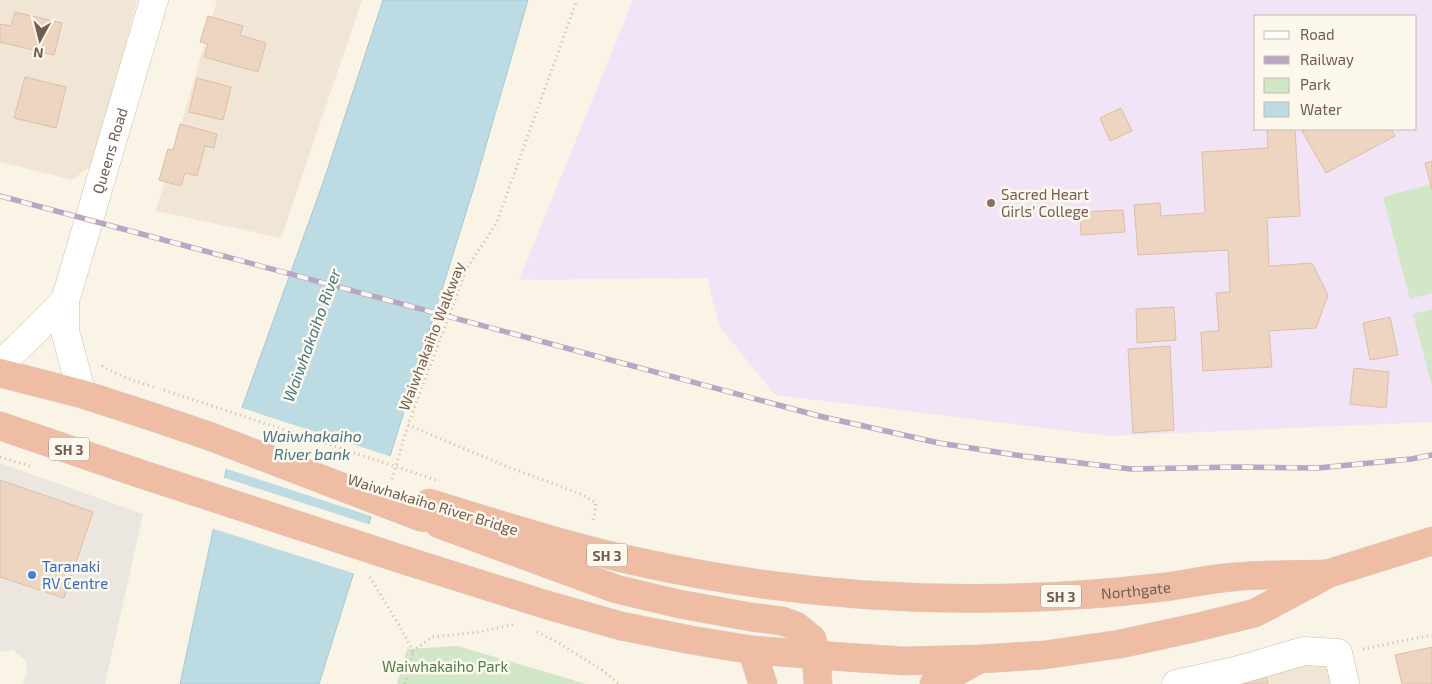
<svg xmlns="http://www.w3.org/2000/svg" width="1432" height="684" viewBox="0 0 1432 684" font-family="'Exo 2',sans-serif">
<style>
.residential{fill:#f1e6d6}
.industrial{fill:#ebe6e0}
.education{fill:#f1e4f7;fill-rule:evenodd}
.green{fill:#d2e7c7}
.water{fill:#bddbe2;stroke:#a4c9d3}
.pier{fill:#faf4e7}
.building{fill:#edd5c1;stroke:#dfbda3}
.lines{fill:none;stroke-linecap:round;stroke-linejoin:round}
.minor-casing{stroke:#cbbdae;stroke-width:29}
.highway-casing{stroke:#d8d2cd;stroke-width:29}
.path{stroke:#d2b9a4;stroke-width:3;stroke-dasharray:1 4;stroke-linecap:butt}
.minor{stroke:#fff;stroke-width:28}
.highway{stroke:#efbca4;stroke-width:28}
.rail-casing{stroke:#b8a6c3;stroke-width:5.5}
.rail{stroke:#fdf8ed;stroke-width:4;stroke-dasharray:11;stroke-linecap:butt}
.highway-bridge-casing{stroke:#d8d2cd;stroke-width:29;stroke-linecap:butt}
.path-bridge{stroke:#d2b9a4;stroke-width:3;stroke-dasharray:1 4;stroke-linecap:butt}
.highway-bridge{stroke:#efbca4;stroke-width:28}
.education-dot{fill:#8d6e63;stroke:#fdf8ed;stroke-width:2}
.shop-dot{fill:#3f7fe0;stroke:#fdf8ed;stroke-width:2}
.labels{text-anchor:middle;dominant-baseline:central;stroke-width:5;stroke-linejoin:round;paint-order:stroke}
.shield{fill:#fdf8ed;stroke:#9c8c7e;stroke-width:1}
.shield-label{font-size:14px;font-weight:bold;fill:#725d4e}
.street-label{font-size:15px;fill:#725d4e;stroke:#fdf8ed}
.education-label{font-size:15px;fill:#785e54;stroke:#fdf8ed;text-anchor:start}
.shop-label{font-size:15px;fill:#366cbe;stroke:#fdf8ed;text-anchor:start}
.park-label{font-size:15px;fill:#557c4a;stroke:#fdf8ed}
.water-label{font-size:16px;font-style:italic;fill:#497683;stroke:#fdf8ed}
</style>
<rect width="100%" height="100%" fill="#faf4e7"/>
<path class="residential" d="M0 0H137L96 162 72 180 0 162Z
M217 0H362L281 238 156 211Z
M1331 659 1336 684H1223Z"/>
<path class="industrial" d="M0 463 143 514 105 684H23L27 672 26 661 13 650 0 652Z"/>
<path class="education" d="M633 0H1432V422L1110 436 775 395 719 326 707 278 519 280ZM1256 16H1416V129H1256Z"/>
<path class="green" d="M1432 184V293L1410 299 1383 197Z
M1432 309V386L1413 314Z
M458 646 586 684H397L407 649Z"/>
<path class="water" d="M383 0H528L474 187 319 684H180L236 424 324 180Z"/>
<path class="pier" d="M239 407 392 457 374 517 224 468 234 423Z
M222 477 371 525 356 574 211 528Z"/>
<path class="building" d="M15 12 62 23 54 55 0 42V24L11 26Z
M208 16 243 26 240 35 266 43 258 72 204 57 208 44 200 42Z
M25 77 66 87 56 128 14 118Z
M197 78 231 87 223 120 189 112Z
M1121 108 1132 131 1110 141 1100 118Z
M180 124 217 134 214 148 205 146 197 176 185 173 181 186 159 180 168 149 173 150Z
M1267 129H1295L1300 216 1267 218 1269 266 1312 263 1328 295 1316 328 1269 331 1272 367 1203 371 1201 332 1219 331 1216 293 1230 292 1228 250 1138 255 1134 205 1160 203 1161 216 1205 213 1202 152 1268 148Z
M1306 129H1391L1395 136 1326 173 1302 131Z
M1432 161V190L1425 163Z
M1123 210 1125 232 1081 235 1080 212Z
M1174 307 1176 340 1137 343 1136 309Z
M1390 317 1398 355 1370 360 1363 323Z
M1170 346 1174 430 1133 433 1128 349Z
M1354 368 1389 372 1386 408 1350 404Z
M0 480 93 512 64 598 0 577Z
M1432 647V684H1402L1395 655Z
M1265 672 1268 684H1221Z"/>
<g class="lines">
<defs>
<g id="minor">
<path d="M0 364C23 344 43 322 65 301"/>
<path id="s1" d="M82 394 65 331V301L154 0"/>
<path d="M1176 684 1235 671 1304 651 1338 653 1345 684"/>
</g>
<g id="highway">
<path d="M0 373 82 394 156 418 209 436"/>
<path d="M0 426 138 473"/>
<path id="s2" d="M429 503C498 524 568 547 639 562 761 589 886 601 1010 598 1062 597 1114 593 1165 587 1187 584 1210 579 1233 577 1263 574 1293 575 1324 574"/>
<path d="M439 524 616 589 679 604 751 617 782 621 796 626 812 639 816 655 818 684"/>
<path d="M410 562 547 605 621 626 691 640 752 650 844 657 904 661 980 659 1044 655 1120 644 1194 628 1255 613 1330 573 1432 541"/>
<path d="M752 650 763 684"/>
<path d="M934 684 976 661"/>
</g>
</defs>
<use href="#minor" class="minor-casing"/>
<use href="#highway" class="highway-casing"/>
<path class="path" d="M102 366C118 376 136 381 154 387
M408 425 508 467 581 494 596 503 595 514 592 523
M0 457 32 467
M392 479 408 425 467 268 496 224 577 0
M370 577 399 625 413 651 432 637 479 632 515 624
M537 632 557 642 602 670 619 684
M1363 649 1432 635
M405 684 413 651"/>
<use href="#minor" class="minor"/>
<use href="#highway" class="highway"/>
<defs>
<path id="rail" d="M0 196 819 416 939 443 1022 456 1131 469 1238 467 1318 468 1411 459 1432 455"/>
</defs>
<use href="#rail" class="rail-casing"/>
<use href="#rail" class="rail"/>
<defs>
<path id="highway-bridge" d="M209 436 423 518
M138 473 410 562"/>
</defs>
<use href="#highway-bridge" class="highway-bridge-casing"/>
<path class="path-bridge" d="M164 390 436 480"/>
<use href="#highway-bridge" class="highway-bridge"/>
</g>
<circle class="education-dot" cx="991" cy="203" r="5"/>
<circle class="shop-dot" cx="32" cy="575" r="5"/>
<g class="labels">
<g class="shield">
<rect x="49" y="437.5" width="40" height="23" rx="4"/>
<rect x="587" y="543.5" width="40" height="23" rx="4"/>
<rect x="1041" y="584.5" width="40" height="23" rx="4"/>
</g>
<g class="shield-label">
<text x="69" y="449">SH 3</text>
<text x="607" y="555">SH 3</text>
<text x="1061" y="596">SH 3</text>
</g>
<g class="street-label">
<text stroke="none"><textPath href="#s1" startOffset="252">Queens Road</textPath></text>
<text transform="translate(431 336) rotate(-69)">Waiwhakaiho Walkway</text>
<text transform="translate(433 504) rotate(17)">Waiwhakaiho River Bridge</text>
<text stroke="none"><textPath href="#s2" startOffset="718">Northgate</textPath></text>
</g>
<g class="education-label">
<text x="1001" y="194">Sacred Heart<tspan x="1001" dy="17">Girls' College</tspan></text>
</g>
<g class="shop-label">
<text x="42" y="566">Taranaki<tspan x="42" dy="17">RV Centre</tspan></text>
</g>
<g class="park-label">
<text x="445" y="666">Waiwhakaiho Park</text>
</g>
<g class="water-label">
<text transform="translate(311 335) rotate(-70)">Waiwhakaiho River</text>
<text x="312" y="435">Waiwhakaiho<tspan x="312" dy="18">River bank</tspan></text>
</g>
</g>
<rect x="1254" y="15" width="162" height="115" fill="#fdf8ed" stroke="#c5baad"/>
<rect x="1264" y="31" width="25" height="8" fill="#ffffff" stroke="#c5baad"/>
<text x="1300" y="40" font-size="15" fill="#725d4e">Road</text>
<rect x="1264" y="56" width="25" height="8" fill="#b8a6c3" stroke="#c5baad"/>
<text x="1300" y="65" font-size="15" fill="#725d4e">Railway</text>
<rect x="1264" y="78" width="25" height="15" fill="#d2e7c7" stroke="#c5baad"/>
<text x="1300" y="90" font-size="15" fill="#725d4e">Park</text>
<rect x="1264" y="102" width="25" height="15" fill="#bddbe2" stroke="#c5baad"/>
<text x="1300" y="115" font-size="15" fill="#725d4e">Water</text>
<g transform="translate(40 40) rotate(187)" stroke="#fdf8ed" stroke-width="4" paint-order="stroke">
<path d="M0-4L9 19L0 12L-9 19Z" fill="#725d4e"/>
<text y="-8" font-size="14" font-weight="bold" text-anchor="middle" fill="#725d4e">N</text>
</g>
</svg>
